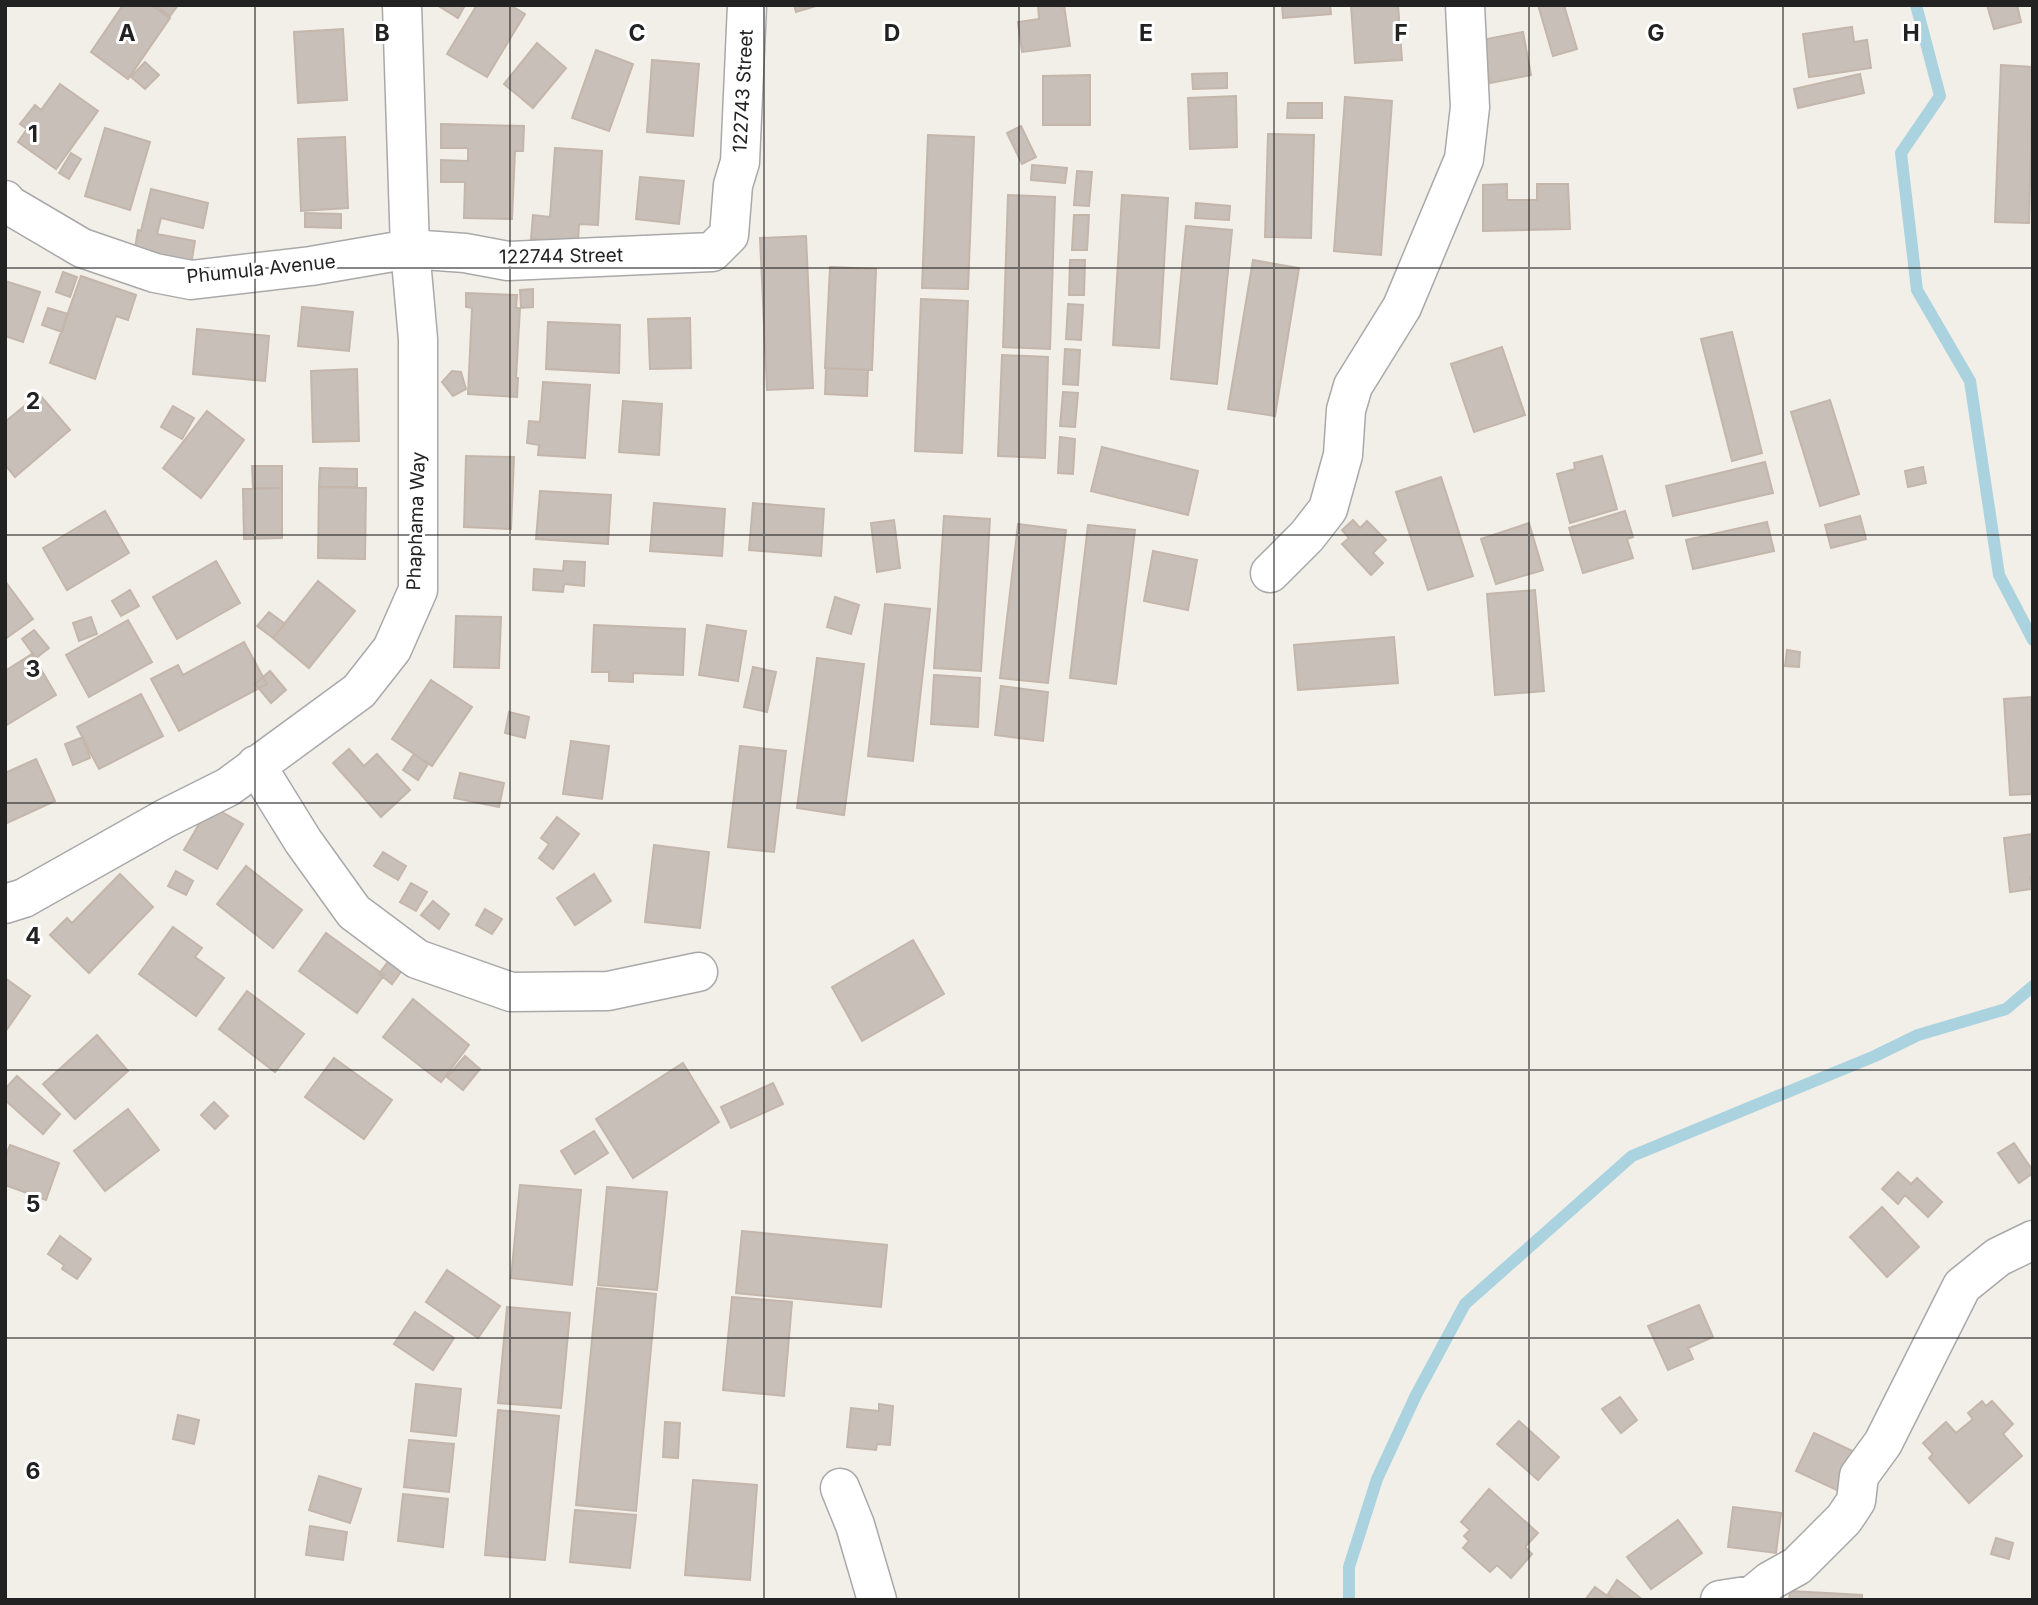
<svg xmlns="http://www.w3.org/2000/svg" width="2038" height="1605" viewBox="0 0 2038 1605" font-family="Inter,sans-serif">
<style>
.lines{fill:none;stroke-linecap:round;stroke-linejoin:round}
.stream{stroke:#aad3df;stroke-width:12}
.building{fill:#c7bfb8;stroke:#c4b6ab;stroke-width:2}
.street-casing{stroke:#a9a9a9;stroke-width:41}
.street{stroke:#fff;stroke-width:38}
.grid{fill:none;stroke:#222;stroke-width:2;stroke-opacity:0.55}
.labels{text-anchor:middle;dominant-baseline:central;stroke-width:6;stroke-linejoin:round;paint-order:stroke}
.street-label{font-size:19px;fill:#222;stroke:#fff}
.grid-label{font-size:23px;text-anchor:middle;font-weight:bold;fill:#222;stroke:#fff;stroke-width:6;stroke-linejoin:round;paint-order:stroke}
</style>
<rect width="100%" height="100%" fill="#f2efe9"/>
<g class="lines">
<path class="stream" d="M1916 5 1940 96 1901 153 1917 290 1970 381 1999 575 2033 640
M1349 1600V1567L1377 1479 1416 1395 1465 1304 1632 1156 1875 1056 1918 1035 2006 1009 2033 986"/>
</g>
<path class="building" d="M123 5H151L170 18 128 79 91 52Z
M155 5H178L170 16Z
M437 5H465L458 18Z
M477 5H510L525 14 487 77 447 54Z
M794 5H819L796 12Z
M1038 5H1064L1070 46 1022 52 1018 22 1039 19Z
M1282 5H1330L1331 14 1283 18Z
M1351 5H1398L1402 60 1355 63Z
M1538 5H1564L1577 49 1553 56Z
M1987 5H2017L2021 22 1994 29Z
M1852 27 1854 42 1867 40 1871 68 1809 77 1803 34Z
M343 29 347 100 298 103 294 32Z
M1523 32 1531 75 1490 83 1482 40Z
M537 43 566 68 533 108 504 84Z
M596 50 633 64 609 131 572 118Z
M652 60 699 64 693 136 647 132Z
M145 62 159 75 145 89 131 77Z
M2001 65 2033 67 2029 223 1995 222Z
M1227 73V88L1193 89 1192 74Z
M1860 74 1864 93 1798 108 1794 89Z
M1090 75V125H1043V76Z
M60 84 98 111 56 169 18 142 27 129 20 124 35 105 41 110Z
M1236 96 1237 147 1190 149 1188 98Z
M1345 97 1392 101 1381 255 1334 251Z
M1288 103H1322V118H1287Z
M441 124 524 126 523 151H515L512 219 464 218 465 182H441V160L468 161V148H441Z
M1021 126 1036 157 1022 164 1007 133Z
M105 128 150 142 130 210 85 196Z
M1268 134 1314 135 1311 238 1265 237Z
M928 135 974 137 968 289 922 288Z
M345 137 348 208 301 211 298 139Z
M555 148 602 151 598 225 579 224 578 242 531 239 533 215 550 217Z
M71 153 81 159 69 179 59 173Z
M1032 165 1067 168 1065 183 1031 180Z
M1077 171 1092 172 1089 206 1074 205Z
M640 177 684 181 679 224 636 219Z
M1507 184V200H1537V184H1568L1570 229 1483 231V185Z
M151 189 208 203 203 228 161 218 157 234 195 241 191 265 134 254 138 230 141 231Z
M1008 195 1055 197 1050 349 1003 347Z
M1122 195 1168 198 1159 348 1113 345Z
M1196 203 1230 206 1229 220 1195 218Z
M305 213 341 214V228L305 227Z
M1074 215H1089L1087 250H1072Z
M1186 226 1232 230 1217 384 1171 379Z
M806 236 813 388 767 390 760 238Z
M1070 260H1085L1084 295H1069Z
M1253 260 1299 268 1275 416 1228 409Z
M830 267 876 269 872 370 825 368Z
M63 272 77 277 70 297 56 292Z
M81 276 136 295 128 320 116 316 95 379 50 363Z
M5 281 40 292 23 342 5 336Z
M533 289V307L521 308 520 290Z
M466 293 517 295 516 308H520L516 378H518L517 397 468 394 472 308 466 307Z
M921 299 968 301 962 453 915 451Z
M1068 304 1083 305 1081 340 1066 339Z
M302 307 353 312 349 351 298 346Z
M48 308 68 314 62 332 42 325Z
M690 318 691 368 650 369 648 319Z
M548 322 620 325 619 373 546 369Z
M197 329 269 336 265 381 193 374Z
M1732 332 1762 453 1732 461 1701 339Z
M1502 347 1525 415 1474 432 1451 364Z
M1065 349 1080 350 1078 385 1063 384Z
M1002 355 1048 357 1045 458 998 456Z
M826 368 868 370 867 396 825 394Z
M357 369 359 441 313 442 311 371Z
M452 371 461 372 466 389 453 396 442 382Z
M543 382 590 385 585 458 538 455 539 445 527 443 529 421 540 422Z
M1063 392 1078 393 1075 427 1060 426Z
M39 394 70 430 15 477 5 465V422Z
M1830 400 1859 494 1820 506 1791 412Z
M623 401 662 404 659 455 619 452Z
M173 406 194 418 182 439 161 427Z
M207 411 244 440 201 498 163 468Z
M1060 437 1075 439 1073 474 1058 473Z
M1102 447 1198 471 1188 515 1091 491Z
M466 456 514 457 511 529 464 527Z
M1602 456 1617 509 1570 523 1557 474 1575 469 1574 463Z
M1765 462 1773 493 1673 516 1666 486Z
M252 466H282V488H253Z
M1923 467 1926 483 1908 487 1905 471Z
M320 468 357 469V487H319Z
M1441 477 1473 576 1428 590 1396 492Z
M319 487 366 488 365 559 318 558Z
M282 488V538L244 539 243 489Z
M540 491 611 495 608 544 536 539Z
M654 503 725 509 722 556 650 551Z
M753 503 824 509 821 556 749 550Z
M105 511 129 553 67 590 43 548Z
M1625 511 1633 537 1627 539 1633 558 1583 573 1569 528Z
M944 516 990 519 981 671 934 668Z
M1860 516 1866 539 1831 548 1825 525Z
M894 520 900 568 877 572 871 523Z
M1353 520 1360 528 1367 521 1386 540 1373 553 1383 563 1371 575 1342 544 1349 538 1342 530Z
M1767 522 1774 551 1693 569 1686 540Z
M1529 523 1543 570 1496 584 1481 539Z
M1018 524 1066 530 1048 683 1000 678Z
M1088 525 1135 530 1116 684 1070 678Z
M1153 551 1197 560 1188 610 1144 601Z
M216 561 240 603 177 639 153 597Z
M564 561 585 562 584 586 564 584 563 592 533 590 534 569 563 571Z
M5 581 33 619 5 639Z
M318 581 355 611 309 668 273 638Z
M130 590 139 606 121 616 112 601Z
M1535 590 1544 691 1495 695 1487 594Z
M835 597 859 605 851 634 827 627Z
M885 604 930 609 913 761 868 756Z
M269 612 285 624 273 638 257 626Z
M456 616 501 617 499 668 454 667Z
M91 617 97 634 79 641 73 623Z
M128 620 152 662 89 697 66 655Z
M594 625 685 629 683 675 633 673V682L609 681V672H592Z
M707 625 746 631 738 681 699 675Z
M34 630 49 648 36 658 22 639Z
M1394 637 1398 683 1298 690 1294 645Z
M244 642 267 684 179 731 151 679 178 665 183 675Z
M1787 650 1800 652 1799 667 1785 666Z
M32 654 56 695 5 726V671Z
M817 658 864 664 844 815 797 808Z
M753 667 776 672 767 712 744 707Z
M270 671 286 690 271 703 255 684Z
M934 675 980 678 978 727 931 724Z
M431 680 472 707 432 766 392 739Z
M1001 686 1048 692 1043 741 995 735Z
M141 694 163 736 99 769 77 727Z
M2031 697 2033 794 2010 795 2004 699Z
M509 712 529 717 525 738 505 733Z
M83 737 90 758 73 765 65 744Z
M571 741 609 746 602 799 563 794Z
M740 746 786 751 774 852 728 847Z
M349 749 364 766 377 754 410 790 381 817 333 763Z
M414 754 428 764 418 780 403 770Z
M36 759 55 801 5 824V773Z
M460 773 504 783 499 807 454 798Z
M210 805 243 824 217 869 184 850Z
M557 817 579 834 553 869 539 858 549 844 541 838Z
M2033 834V877H2030L2032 889 2010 892 2004 838Z
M654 845 709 852 700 928 645 922Z
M383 852 406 866 398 880 374 866Z
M246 866 302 910 273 948 217 904Z
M176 871 193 881 186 895 168 886Z
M120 874 153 907 89 973 50 935 67 918 72 923Z
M594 874 611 901 575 925 557 898Z
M411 883 427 892 416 911 400 902Z
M433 901 449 914 439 929 421 915Z
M485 909 502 919 492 934 476 925Z
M173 927 202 948 195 957 224 978 196 1016 139 974Z
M326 933 384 975 357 1013 299 971Z
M913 940 944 994 862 1041 832 987Z
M390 959 403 969 392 984 379 974Z
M5 978 30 996 5 1032Z
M247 991 304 1034 275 1072 219 1029Z
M413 999 469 1045 441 1082 383 1037Z
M97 1035 128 1071 75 1119 43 1084Z
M465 1056 480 1069 463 1090 447 1077Z
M334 1058 392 1100 364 1139 305 1097Z
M683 1063 719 1122 633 1178 596 1119Z
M17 1076 60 1114 43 1134 5 1100V1089Z
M773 1083 783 1104 731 1128 721 1107Z
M214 1102 228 1116 215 1129 201 1115Z
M128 1109 159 1150 105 1191 74 1151Z
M594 1131 608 1153 575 1174 561 1151Z
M2014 1143 2033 1171V1173L2019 1183 1998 1153Z
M10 1145 59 1163 46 1200 5 1185V1158Z
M1898 1172 1911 1184 1917 1178 1942 1202 1928 1217 1905 1195 1898 1204 1882 1189Z
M520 1185 581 1190 572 1285 511 1278Z
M607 1187 667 1192 657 1290 598 1285Z
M1882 1207 1919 1247 1887 1277 1850 1237Z
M742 1231 887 1245 881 1307 736 1293Z
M60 1236 91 1259 77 1279 62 1269 64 1265 48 1254Z
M447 1270 500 1306 478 1338 426 1302Z
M597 1288 656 1294 636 1511 576 1505Z
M732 1297 792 1302 784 1396 723 1390Z
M1699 1305 1713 1337 1688 1348 1693 1359 1668 1370 1648 1326Z
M507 1307 570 1313 561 1408 498 1403Z
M415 1312 454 1338 433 1370 394 1344Z
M416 1384 461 1389 456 1436 411 1431Z
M1620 1397 1637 1420 1621 1433 1602 1409Z
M1982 1401 1986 1406 1992 1401 2013 1424 2003 1434 2022 1456 1969 1503 1929 1458 1933 1454 1923 1443 1946 1422 1956 1433 1973 1419 1968 1413Z
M879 1404 893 1406 890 1445 877 1444 876 1450 847 1447 851 1408 879 1411Z
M498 1410 559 1416 545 1560 485 1555Z
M178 1415 199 1420 194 1444 173 1439Z
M1519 1421 1559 1457 1538 1480 1497 1444Z
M665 1422 680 1423 678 1458 663 1457Z
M1814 1433 1859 1454 1841 1492 1796 1471Z
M409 1440 454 1444 449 1492 404 1487Z
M319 1476 361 1489 350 1523 309 1510Z
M693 1480 757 1485 750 1580 685 1575Z
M1489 1489 1538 1533 1525 1547 1532 1554 1511 1578 1497 1565 1490 1572 1463 1548 1469 1541 1464 1536 1470 1530 1461 1522Z
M403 1494 448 1499 443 1547 398 1541Z
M1733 1507 1781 1513 1776 1553 1728 1547Z
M575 1510 636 1515 630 1568 570 1562Z
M1678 1520 1702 1553 1651 1589 1627 1557Z
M310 1526 347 1532 343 1560 306 1555Z
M1996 1538 2013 1543 2009 1559 1991 1554Z
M1617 1580 1643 1600H1616L1608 1594Z
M1595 1587 1613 1600H1585Z
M1790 1591 1862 1595V1600H1789Z"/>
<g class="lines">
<defs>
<path id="street" d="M5 200 9 205 82 248 155 273 191 280 311 266 410 249 465 253 508 261 712 252 729 235 733 185 740 162 747 5
M1270 573 1307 536 1328 509 1343 455 1346 410 1353 386 1402 307 1464 159 1470 107 1465 5
M256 765 303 841 354 912 417 959 511 992 608 991 698 972
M5 904 24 898 166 818 228 787 359 691 392 649 418 590V339L410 249 402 5
M840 1488 855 1525 877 1600
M1720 1600 1753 1595 1770 1581 1797 1566 1844 1519 1856 1501 1859 1476 1883 1443 1962 1286 1998 1257 2033 1240"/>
</defs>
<use href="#street" class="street-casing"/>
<use href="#street" class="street"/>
</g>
<path class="grid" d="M255 5V1600M510 5V1600M764 5V1600M1019 5V1600M1274 5V1600M1529 5V1600M1783 5V1600M5 268H2033M5 535H2033M5 803H2033M5 1070H2033M5 1338H2033"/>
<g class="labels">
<g class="street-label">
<text transform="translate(743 91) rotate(-87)">122743 Street</text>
<text transform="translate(561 256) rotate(-1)">122744 Street</text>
<text transform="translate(261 269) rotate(-6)">Phumula Avenue</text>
<text transform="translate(416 521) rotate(-88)">Phaphama Way</text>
</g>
</g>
<g class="grid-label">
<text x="127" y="41">A</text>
<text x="382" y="41">B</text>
<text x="637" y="41">C</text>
<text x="892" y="41">D</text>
<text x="1146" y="41">E</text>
<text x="1401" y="41">F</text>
<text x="1656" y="41">G</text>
<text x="1911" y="41">H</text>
<text x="33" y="142">1</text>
<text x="33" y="409">2</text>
<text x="33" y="677">3</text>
<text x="33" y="944">4</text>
<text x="33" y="1212">5</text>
<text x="33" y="1479">6</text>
</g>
<rect width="2038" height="1605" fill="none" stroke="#222222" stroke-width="14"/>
</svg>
